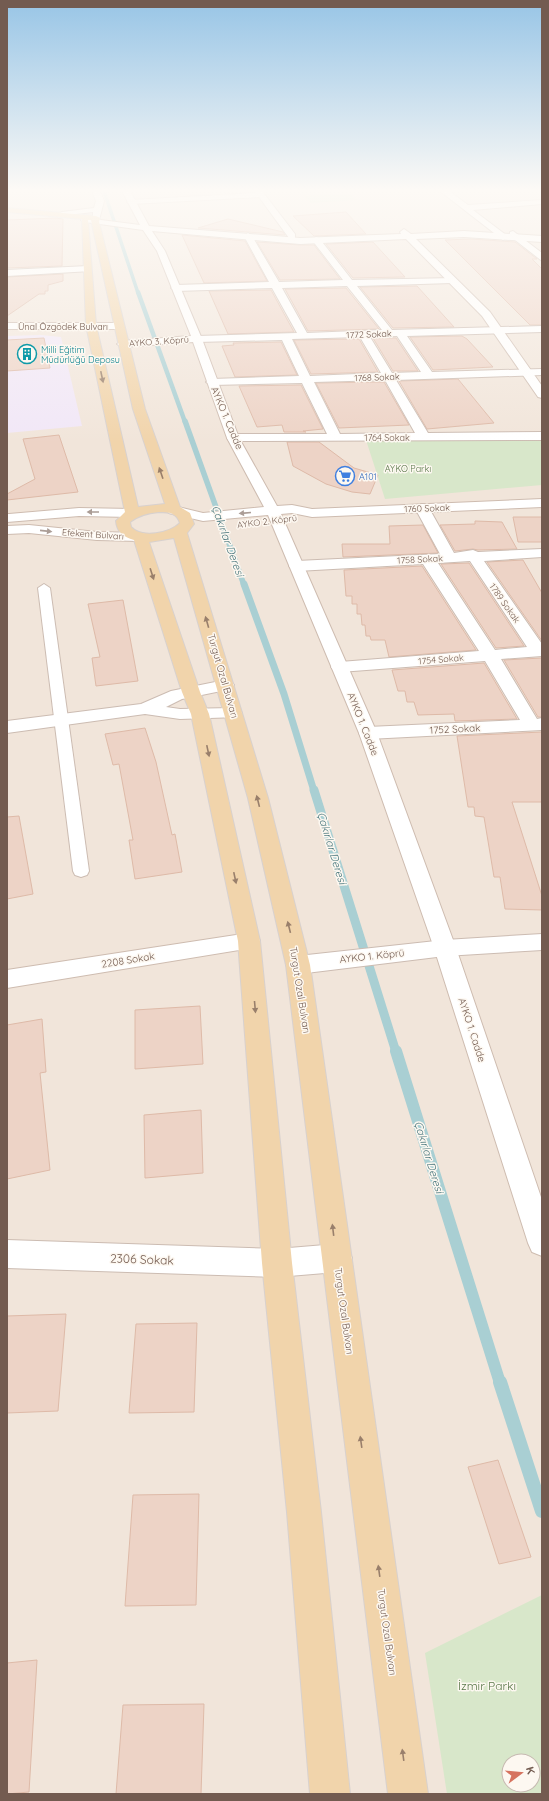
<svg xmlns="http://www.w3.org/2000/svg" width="549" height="1801" viewBox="0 0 549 1801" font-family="Quicksand,sans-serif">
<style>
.residential{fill:#f1e5da;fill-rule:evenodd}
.education{fill:#f1e7f7}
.green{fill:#d8e7ca;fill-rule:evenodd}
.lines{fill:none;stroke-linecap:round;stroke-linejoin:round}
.stream-far6{stroke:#a9cfd3;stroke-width:3.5}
.stream-far5{stroke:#a9cfd3;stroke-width:4.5}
.stream-far4{stroke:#a9cfd3;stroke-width:5.5}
.stream-far3{stroke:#a9cfd3;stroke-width:7}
.stream-far2{stroke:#a9cfd3;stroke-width:9}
.stream-far1{stroke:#a9cfd3;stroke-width:12}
.stream{stroke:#a9cfd3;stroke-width:14}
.building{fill:#edd3c6;stroke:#debaa8}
.lane-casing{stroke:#ccbcb2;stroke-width:2}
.street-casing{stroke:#ccbcb2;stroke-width:2}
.secondary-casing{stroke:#cebcb0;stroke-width:2}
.primary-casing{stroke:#d8d1ce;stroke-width:2}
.lane{fill:#fff;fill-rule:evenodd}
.street{fill:#fff;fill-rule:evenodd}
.secondary{fill:#fff;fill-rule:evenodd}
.primary{fill:#f1d4ab;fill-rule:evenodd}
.oneway{fill:#997f6b}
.oneway2{fill:#ab9d96}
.labels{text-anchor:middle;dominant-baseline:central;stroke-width:3;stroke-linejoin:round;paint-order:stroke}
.far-street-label{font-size:9px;fill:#735b50;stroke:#fdf8f1}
.far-culture-label{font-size:9px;fill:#0d838f;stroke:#fdf8f1;text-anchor:start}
.far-park-label{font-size:9px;fill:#5a784a;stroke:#fdf8f1}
.far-shop-label{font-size:9px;fill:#366cbe;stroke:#fdf8f1;text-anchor:start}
.street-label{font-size:10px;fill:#735b50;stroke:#fdf8f1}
.water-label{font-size:11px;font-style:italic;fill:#49777d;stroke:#fdf8f1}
.near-street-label{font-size:12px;fill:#735b50;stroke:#fdf8f1}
.near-park-label{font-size:12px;fill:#5a784a;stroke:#fdf8f1}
</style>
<rect width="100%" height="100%" fill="#fbf4eb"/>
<path class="residential" d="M7 191H542V1794H7ZM509 1761H533V1785H509Z"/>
<path class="education" d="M41 335 61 337 82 426 7 433V336Z"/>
<path class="green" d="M350 194 357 200 311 203 304 196Z
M542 439V485L385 499 366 440Z
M542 1595V1794H447L425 1653ZM509 1761H533V1785H509Z"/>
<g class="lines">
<path class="stream-far6" d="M104 191 138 293"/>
<path class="stream-far5" d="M138 292 185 422"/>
<path class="stream-far4" d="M185 421 244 585"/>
<path class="stream-far3" d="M244 584 284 694 314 791"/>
<path class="stream-far2" d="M314 790 396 1052"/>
<path class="stream-far1" d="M396 1051 500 1383"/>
<path class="stream" d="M500 1382 542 1511"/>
</g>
<path class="building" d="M346 212 366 234 314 236 293 216Z
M56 218 63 219 62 266 7 268V220Z
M228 219 283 232 285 235 198 228Z
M182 235 245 241 267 281 204 283Z
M471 239 515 242 537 259H532L542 269V325H530L445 240Z
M257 242 300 245H314L340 279 280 280Z
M373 242 405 277 353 278 326 244Z
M63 274V281L48 285V291H45V294H39L7 316V277Z
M417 286 454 327 393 328 360 287Z
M346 288 379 329 308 331 285 289Z
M271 290 294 332 228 334 209 291Z
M462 336 467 339 493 367 433 370 410 337Z
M44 338 50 368 7 371V340Z
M373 338H396L418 371H393Z
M359 339 378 372 311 374 294 340Z
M281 342 297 375 235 377 222 346 234 345 233 343Z
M458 379 494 423 427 429 399 381Z
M384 382 409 425 339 428 316 383Z
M301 385 323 429 303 431 306 432H284L282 425 257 427 239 386Z
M59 435 78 492 7 500V494L35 479 23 439Z
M287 442H319L354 468 378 475 370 494 352 492 326 484 293 466Z
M513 517H542V542H518Z
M475 521 502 522 517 549 478 550 473 549 455 551 440 525 475 524Z
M423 525 438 553 343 557 342 544H390L389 526Z
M523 560 542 593V641L487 562Z
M469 563 524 646 496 648 441 564Z
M422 566 476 650 389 657 385 640H371L370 636H366L365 625H362L361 614H357V604H352V596H346L344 570Z
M123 600 138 681 96 686 92 658 100 657 88 604Z
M542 658V717H538L504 660Z
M484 663 517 719 455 721 454 714 418 715 414 702H407L405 691H398L392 670Z
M145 728 156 762 172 835 175 834 182 872 135 879 129 840H133L119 764 113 765 105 734Z
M542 732V802H512L542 896V910L505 909 500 877H494L484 817 475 816 474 807H468L457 736Z
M19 816 33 894 7 899V817Z
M200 1006 203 1064 135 1069V1010Z
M42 1019 46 1072 40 1073 50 1170 7 1179V1025Z
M201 1110 203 1173 145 1178 144 1115Z
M66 1314 58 1411 7 1413V1316Z
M197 1323 194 1412 129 1413 136 1324Z
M498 1460 531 1557 499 1564 468 1467Z
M199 1494 196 1605 125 1606 133 1495Z
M37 1660 29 1792 7 1794V1663Z
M204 1704 201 1794H116L123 1705Z"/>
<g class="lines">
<defs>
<path id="lane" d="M44 584 50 588 89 871 87 875 81 877 75 875 73 871 38 588Z"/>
<path id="street" d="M92 191H100L104 201 99 220H93V212L59 216 58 214 62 212 94 208 96 201Z
M254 191H262L295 234V238H289L259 197 131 204 127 202 131 200 256 193Z
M440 191H449L468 205 542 200V204L473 210 506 235 507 237 503 240Z
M513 231 542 253V261L510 236V232Z
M248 233 252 236 279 282 343 280 312 240 316 237 319 238 352 280 455 278V282L452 283 357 286 392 330 542 326V332L407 336 432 372 542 369V375L396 380 428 433 542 432V440L229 441 227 438 229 435 233 434H327L302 383 212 385 206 382 212 379 299 376 282 340 197 342 192 339 197 336 297 333 272 288 176 291 171 288 176 285 269 282 244 236ZM347 286 382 330 307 333 282 288ZM397 336 421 372 392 373 370 337ZM360 337 381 373 310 376 292 339ZM385 380 415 433 340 434 314 382Z
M88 266 91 267V271L7 276V270Z
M422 504 427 505 429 508 454 553 473 550 478 552 542 549V557L484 561 542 644V656L501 659 537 719 542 718V730L368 739 361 737 359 733 361 729 368 727 520 720 485 661 340 672 334 671 331 667 334 663 340 662 479 651 423 564 297 571 292 569 289 566 292 563 297 561 440 554 415 508 417 505ZM470 561 527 647 495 650 438 563Z
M225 680 231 681 234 685 231 689 182 699 166 707 180 709 233 708 239 709 242 713 239 717 180 719 145 714 7 733V721L141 704 171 691Z
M542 934V950L445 956 298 974 290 971 286 965 290 959 298 956 445 940Z
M7 1240 277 1249 337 1244 347 1248 352 1258 347 1268 337 1272 277 1277 7 1268Z"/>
<path id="secondary" d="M122 191H130L149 226 300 238 401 234 400 232 404 229 411 234 464 231 542 236V242L464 237 416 239 490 312 542 386V398L538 397 482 316 406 239 300 244 152 231 165 251 202 339 239 438 277 506 292 505 312 509 542 499V507L312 517 292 513 281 514 377 733 456 948 542 1200V1256L532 1252 528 1243 434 948 359 733 268 515 203 521 169 513 167 510 169 507 174 506 203 513 264 507 227 438 193 342 122 347 117 344 122 341 191 336 157 251 143 230 85 222 81 220 85 218 140 225Z
M7 323H119L124 326 119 329H7Z
M79 508 132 509 137 510 139 513 137 516 132 517 79 516 7 522V514H9Z
M29 525 97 532 140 533 145 534 147 537 145 540 140 541 97 540 29 533 7 534V526Z
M249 933 257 935 260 941 257 947 7 988V970Z"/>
<path id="primary" d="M7 208 96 216 100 218 99 222 145 409 180 507 190 513 194 524 187 533 268 798 310 965 428 1794H388L286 965 248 798 174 538 149 542 200 692 209 714 260 941 292 1263 321 1512 350 1794H310L287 1512 262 1263 238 941 191 714 182 692 134 540C123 537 117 532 116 521L125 512 86 325 82 219 7 212ZM88 220H91L133 409 165 504 138 507 96 325ZM159 512C169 512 177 513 180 523 170 533 142 539 131 527L130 522C139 515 148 513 159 512Z"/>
</defs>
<use href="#lane" class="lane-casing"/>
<use href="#street" class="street-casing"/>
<use href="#secondary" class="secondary-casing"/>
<use href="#primary" class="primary-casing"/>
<use href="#lane" class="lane"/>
<use href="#street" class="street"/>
<use href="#secondary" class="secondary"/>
<use href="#primary" class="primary"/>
</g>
<defs><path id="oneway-solid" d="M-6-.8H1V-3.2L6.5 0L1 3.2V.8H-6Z"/></defs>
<g class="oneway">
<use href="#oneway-solid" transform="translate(102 377) rotate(78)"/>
<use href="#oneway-solid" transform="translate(161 473) rotate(-109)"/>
<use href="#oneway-solid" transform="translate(152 574) rotate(72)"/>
<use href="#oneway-solid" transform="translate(207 622) rotate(-106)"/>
<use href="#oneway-solid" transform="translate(208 751) rotate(78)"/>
<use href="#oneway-solid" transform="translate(258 801) rotate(-104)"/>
<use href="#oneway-solid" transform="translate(235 878) rotate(78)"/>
<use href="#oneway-solid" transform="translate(289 927) rotate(-104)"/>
<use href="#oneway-solid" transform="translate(255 1007) rotate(85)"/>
<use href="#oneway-solid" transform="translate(333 1230) rotate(-97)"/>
<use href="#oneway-solid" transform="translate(361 1442) rotate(-98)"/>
<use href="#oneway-solid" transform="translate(379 1571) rotate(-98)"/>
<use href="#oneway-solid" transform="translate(403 1755) rotate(-98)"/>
</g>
<g class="oneway2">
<use href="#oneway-solid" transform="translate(93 512) rotate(180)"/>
<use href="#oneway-solid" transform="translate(245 513) rotate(175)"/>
<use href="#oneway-solid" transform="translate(46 531) rotate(6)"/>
</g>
<linearGradient id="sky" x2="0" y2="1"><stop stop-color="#98c5e6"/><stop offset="0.43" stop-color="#fdfaf6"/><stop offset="1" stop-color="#fdfaf6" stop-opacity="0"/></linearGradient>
<rect width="549" height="443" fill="url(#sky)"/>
<defs>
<symbol id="building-ring" viewBox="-11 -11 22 22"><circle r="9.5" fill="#fdf8f1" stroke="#0f9aa8" stroke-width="1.5"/><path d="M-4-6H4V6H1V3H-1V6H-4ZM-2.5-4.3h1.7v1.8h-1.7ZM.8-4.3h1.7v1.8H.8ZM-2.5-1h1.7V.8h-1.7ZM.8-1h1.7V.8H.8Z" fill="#0f9aa8"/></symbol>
<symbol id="supermarket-ring" viewBox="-11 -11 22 22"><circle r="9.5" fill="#fdf8f1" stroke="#3f7fe0" stroke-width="1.5"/><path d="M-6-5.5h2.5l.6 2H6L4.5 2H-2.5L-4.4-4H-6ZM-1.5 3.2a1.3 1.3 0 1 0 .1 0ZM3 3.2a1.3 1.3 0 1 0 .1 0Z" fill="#3f7fe0"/></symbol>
</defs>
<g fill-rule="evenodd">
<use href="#building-ring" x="16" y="343" width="22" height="22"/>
<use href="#supermarket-ring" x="334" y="465" width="22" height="22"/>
</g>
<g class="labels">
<g class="far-street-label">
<text x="63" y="326">Ünal Özgödek Bulvarı</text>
<text transform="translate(369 334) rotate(-2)">1772 Sokak</text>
<text transform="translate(159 341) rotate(-4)">AYKO 3. Köprü</text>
<text transform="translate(377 377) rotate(-2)">1768 Sokak</text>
<text x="387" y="437">1764 Sokak</text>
<text transform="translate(427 508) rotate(-2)">1760 Sokak</text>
<text transform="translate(267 521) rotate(-7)">AYKO 2. Köprü</text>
<text transform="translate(93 534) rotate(4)">Efekent Bulvarı</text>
<text transform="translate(420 559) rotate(-3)">1758 Sokak</text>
<text transform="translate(505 603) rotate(55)">1789 Sokak</text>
<text transform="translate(441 659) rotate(-5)">1754 Sokak</text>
</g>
<g class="far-culture-label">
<text x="41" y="349">Milli Eğitim<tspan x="41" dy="10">Müdürlüğü Deposu</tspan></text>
</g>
<g class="far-park-label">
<text x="408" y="468">AYKO Parkı</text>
</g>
<g class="far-shop-label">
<text x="359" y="476">A101</text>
</g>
<g class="street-label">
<text transform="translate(227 418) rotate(67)">AYKO 1. Cadde</text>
<text transform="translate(223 676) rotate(74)">Turgut Ozal Bulvarı</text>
<text transform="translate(363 724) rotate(68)">AYKO 1. Cadde</text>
<text transform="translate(455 729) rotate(-3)">1752 Sokak</text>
<text transform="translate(372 956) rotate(-6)">AYKO 1. Köprü</text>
<text transform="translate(128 960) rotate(-9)">2208 Sokak</text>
<text transform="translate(300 990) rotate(81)">Turgut Ozal Bulvarı</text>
<text transform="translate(472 1030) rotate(72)">AYKO 1. Cadde</text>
<text transform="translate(344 1311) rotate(82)">Turgut Ozal Bulvarı</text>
<text transform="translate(387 1632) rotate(82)">Turgut Ozal Bulvarı</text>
</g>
<g class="water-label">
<text transform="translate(228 541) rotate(70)">Çakırlar Deresi</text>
<text transform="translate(332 848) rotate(73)">Çakırlar Deresi</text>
<text transform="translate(429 1157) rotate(73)">Çakırlar Deresi</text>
</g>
<g class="near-street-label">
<text transform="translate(142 1259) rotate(2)">2306 Sokak</text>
</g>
<g class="near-park-label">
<text x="487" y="1685">İzmir Parkı</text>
</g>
</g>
<rect width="549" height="1801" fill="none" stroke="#735b50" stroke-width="16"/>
<g transform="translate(521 1773) rotate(74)"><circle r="19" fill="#fdf8f1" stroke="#c6b9b1"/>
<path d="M0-3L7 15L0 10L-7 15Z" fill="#d6735f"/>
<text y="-6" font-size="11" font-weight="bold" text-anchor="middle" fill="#735b50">K</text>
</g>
</svg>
